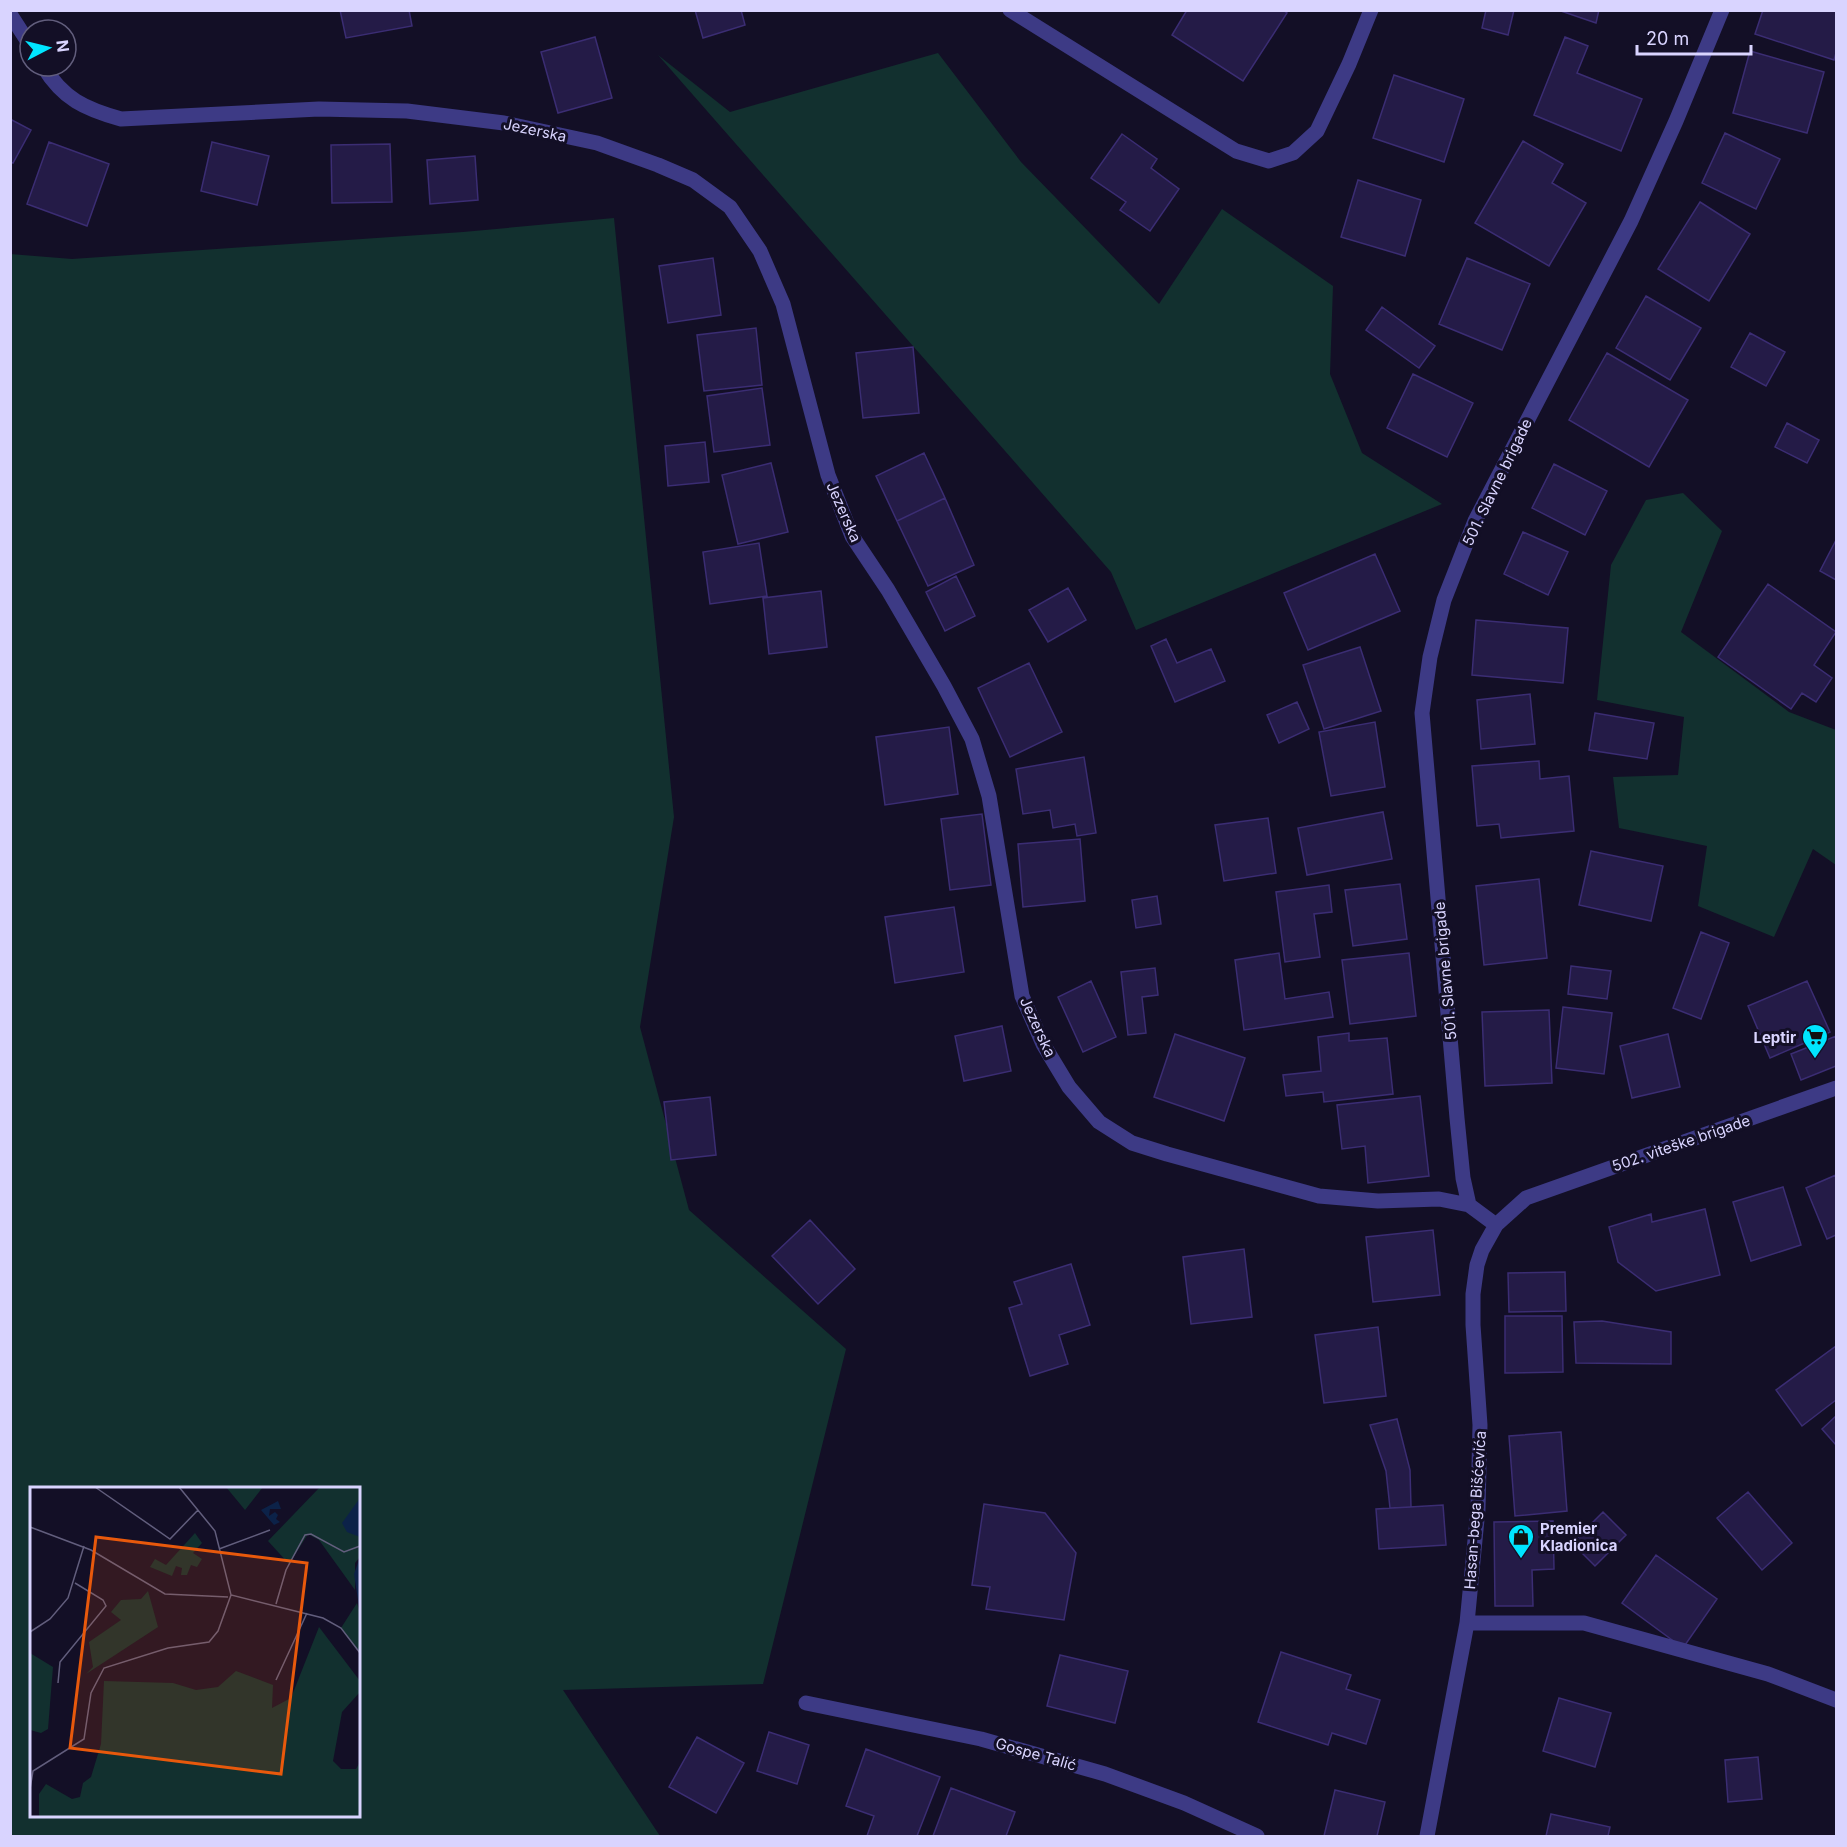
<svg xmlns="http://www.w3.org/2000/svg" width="1847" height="1847" viewBox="0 0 1847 1847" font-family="Inter,sans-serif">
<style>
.green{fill:#12302f;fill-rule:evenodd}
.building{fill:#241b47;stroke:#3b2d73;stroke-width:1.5}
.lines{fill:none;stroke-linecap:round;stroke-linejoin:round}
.minor{stroke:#3d3a85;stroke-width:15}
.labels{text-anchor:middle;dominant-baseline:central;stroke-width:6;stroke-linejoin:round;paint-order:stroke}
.street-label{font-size:15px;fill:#d9d4ff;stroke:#130f26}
.poi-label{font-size:15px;font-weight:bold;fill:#d9d4ff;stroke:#130f26;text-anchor:end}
.inset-road{fill:none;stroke:#625e7d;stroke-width:1.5}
.view{fill:#e8590c;fill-opacity:0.15;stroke:#e8590c;stroke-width:3}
.inset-edge{fill:none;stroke:#d9d4ff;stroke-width:3}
</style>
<rect width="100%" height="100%" fill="#130f26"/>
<path class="green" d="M938 53 1021 162 1159 304 1222 209 1333 286 1330 374 1362 453 1442 504 1136 630 1111 572 658 55 730 112Z
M614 218 674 817 640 1027 689 1210 846 1349 763 1684 563 1690 660 1836H11L10 254 72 259 463 232ZM32 1488H358V1816H32Z
M1683 493 1722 531 1681 632 1789 712 1836 730V865L1813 849 1774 937 1698 906 1707 846 1619 828 1613 777 1678 775 1684 717 1597 700 1611 565 1646 500Z"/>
<path class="building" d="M340 10H409L412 26 346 38Z
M695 10H741L745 25 703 38Z
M1187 10H1283L1287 13 1243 81 1172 35Z
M1486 10H1514L1508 35 1482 28Z
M1558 10H1599L1596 23Z
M1763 10H1836V53L1834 60 1755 34Z
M595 37 612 98 558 113 541 52Z
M1565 37 1588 46 1577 73 1642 99 1621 151 1534 115Z
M1750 51 1824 72 1807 133 1733 113Z
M1394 75 1464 99 1444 162 1373 138Z
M10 119 31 130 13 163 10 162Z
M1725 133 1780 159 1756 209 1702 183Z
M1122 134 1157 159 1151 168 1179 189 1150 231 1120 210 1126 202 1091 178Z
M1523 141 1563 164 1552 183 1586 203 1549 266 1475 223Z
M49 142 109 164 87 226 27 204Z
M212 142 269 156 257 205 201 191Z
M390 144 392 202 332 203 331 145Z
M475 156 478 200 430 204 427 160Z
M1358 180 1421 200 1405 256 1341 237Z
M1700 202 1750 234 1709 301 1658 269Z
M713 258 721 315 668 323 659 266Z
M1467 258 1530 284 1502 350 1439 324Z
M1646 296 1701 328 1670 380 1616 348Z
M1382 307 1435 346 1419 368 1366 330Z
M756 328 762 385 704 391 697 335Z
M1750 333 1785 352 1766 386 1731 367Z
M913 347 919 413 863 418 856 353Z
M1607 353 1688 400 1649 467 1569 420Z
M1413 374 1473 403 1447 457 1387 428Z
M762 388 770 445 714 452 707 396Z
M1787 423 1819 440 1807 463 1775 447Z
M705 442 709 482 668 486 665 446Z
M924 453 945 498 897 521 876 476Z
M771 463 788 532 738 544 722 475Z
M1554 464 1607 491 1585 535 1532 508Z
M945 498 974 565 928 586 897 521Z
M1523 532 1568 552 1548 595 1504 574Z
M1836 540V580L1820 571Z
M759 543 767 596 710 604 703 552Z
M1375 554 1400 611 1308 650 1284 593Z
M956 576 975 616 945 631 926 592Z
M1768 584 1836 632 1814 665 1832 678 1816 702 1802 693 1791 709 1718 657Z
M1068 588 1086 620 1048 642 1029 610Z
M821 591 827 647 769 654 763 598Z
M1476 620 1568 628 1563 683 1472 675Z
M1166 639 1177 663 1211 649 1225 681 1175 702 1151 646Z
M1360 647 1381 711 1324 729 1303 665Z
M1029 663 1062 732 1010 757 978 688Z
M1530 694 1535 744 1481 749 1477 700Z
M1297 702 1309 729 1279 743 1267 715Z
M1595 713 1654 723 1647 759 1589 750Z
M1375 722 1385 787 1331 796 1319 732Z
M949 727 958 794 885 805 876 737Z
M1084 757 1096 833 1077 836 1075 824 1053 828 1050 810 1023 814 1016 769Z
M1539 761 1540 779 1569 776 1574 831 1501 838 1499 824 1477 826 1472 766Z
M1383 812 1392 859 1307 875 1298 828Z
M982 814 991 885 950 890 941 819Z
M1268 818 1276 873 1224 881 1215 825Z
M1080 839 1085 901 1023 907 1018 844Z
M1591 851 1663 866 1651 921 1579 905Z
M1539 879 1547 958 1484 965 1476 886Z
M1400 884 1407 939 1353 946 1345 890Z
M1329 885 1332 912 1314 914 1320 957 1285 962 1276 892Z
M1157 896 1161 924 1136 928 1132 900Z
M954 907 964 972 895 983 885 917Z
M1701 932 1729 943 1701 1019 1673 1008Z
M1279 953 1285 999 1329 992 1333 1017 1244 1030 1235 960Z
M1409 953 1416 1016 1350 1024 1342 960Z
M1571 966 1611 971 1607 999 1568 994Z
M1155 968 1158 995 1142 997 1146 1033 1128 1035 1121 972Z
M1091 981 1116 1037 1083 1052 1058 997Z
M1807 981 1830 1032 1770 1058 1748 1006Z
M1563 1007 1612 1013 1604 1074 1556 1068Z
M1549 1010 1552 1083 1485 1086 1482 1012Z
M1002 1026 1011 1071 964 1081 955 1036Z
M1349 1033V1041L1387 1038 1393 1094 1324 1102 1323 1092 1286 1096 1283 1075 1321 1071 1318 1037Z
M1175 1034 1245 1058 1224 1121 1154 1097Z
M1668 1034 1680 1087 1632 1098 1620 1046Z
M1836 1036V1066L1801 1080 1791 1054Z
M1420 1096 1429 1176 1368 1183 1365 1146 1342 1149 1337 1105Z
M710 1097 716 1155 671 1160 664 1102Z
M1836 1175V1235L1827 1239 1806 1188Z
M1783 1187 1801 1245 1751 1261 1733 1202Z
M1705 1209 1720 1275 1656 1291 1618 1262 1609 1227 1651 1214 1652 1222Z
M810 1220 855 1269 818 1304 772 1256Z
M1433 1230 1440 1295 1373 1302 1366 1237Z
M1244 1249 1252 1317 1191 1324 1183 1257Z
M1071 1264 1090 1325 1059 1335 1068 1364 1030 1376 1009 1308 1022 1304 1014 1282Z
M1565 1272 1566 1311 1509 1312 1508 1273Z
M1505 1316H1562L1563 1372 1505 1373Z
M1602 1321 1671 1332V1364L1576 1363 1574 1322Z
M1378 1327 1386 1396 1324 1403 1315 1335Z
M1836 1346V1400L1802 1426 1776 1390Z
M1836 1416V1445L1822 1429Z
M1397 1419 1410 1470 1411 1507 1390 1508 1386 1471 1370 1425Z
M1561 1432 1567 1511 1515 1516 1509 1436Z
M1748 1492 1792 1543 1762 1570 1717 1518Z
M984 1504 1045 1513 1076 1553 1064 1620 986 1609 990 1587 972 1585Z
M1443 1505 1446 1545 1379 1549 1376 1509Z
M1603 1512 1626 1535 1595 1566 1572 1543Z
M1553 1521 1554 1569 1532 1570 1533 1606H1495L1494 1522Z
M1656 1555 1717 1599 1683 1648 1622 1603Z
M1281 1652 1351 1675 1346 1689 1380 1700 1366 1744 1332 1733 1328 1745 1258 1722Z
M1060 1655 1128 1671 1115 1723 1047 1706Z
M1559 1698 1611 1713 1595 1767 1543 1751Z
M769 1732 809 1745 797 1784 757 1771Z
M697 1737 744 1763 716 1813 669 1787Z
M866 1749 940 1777 917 1836H867L874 1816 846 1806Z
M1758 1757 1762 1799 1728 1802 1725 1760Z
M951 1788 1015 1812 1006 1836H933Z
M1335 1790 1385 1802 1377 1836H1324Z
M1551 1814 1610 1827 1608 1836H1546Z"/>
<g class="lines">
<path class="minor" d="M1010 10 1236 151 1269 161 1293 153 1317 131 1349 64 1371 10
M10 14 30 45
M43 66C63 99 85 109 121 119L319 109 407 111 504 123 597 143 658 165 693 180 730 207 760 251 783 304 828 475 852 536 888 590 944 686 972 739 989 796 1022 996 1043 1044 1069 1087 1099 1122 1132 1143 1167 1154 1319 1196 1378 1201 1439 1199 1469 1205 1496 1225
M1469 1205 1463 1178 1457 1118 1422 713 1430 657 1444 600 1475 521 1631 221 1676 121 1722 10
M1467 1623H1584L1768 1674 1836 1700
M806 1703 981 1739 1105 1774 1184 1803 1257 1836
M1427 1836 1467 1623 1478 1509 1480 1425 1473 1325V1294L1477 1265 1482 1250 1496 1225 1526 1198 1836 1088"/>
</g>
<defs>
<symbol id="supermarket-pin" viewBox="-11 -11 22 30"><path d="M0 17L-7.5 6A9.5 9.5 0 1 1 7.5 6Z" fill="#00e5ff" stroke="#130f26"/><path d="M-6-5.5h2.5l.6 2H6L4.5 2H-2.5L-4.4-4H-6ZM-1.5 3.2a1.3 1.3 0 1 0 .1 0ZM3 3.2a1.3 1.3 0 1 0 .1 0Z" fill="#111"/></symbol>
<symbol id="shop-pin" viewBox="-11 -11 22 30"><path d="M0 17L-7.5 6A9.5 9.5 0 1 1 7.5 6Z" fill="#00e5ff" stroke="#130f26"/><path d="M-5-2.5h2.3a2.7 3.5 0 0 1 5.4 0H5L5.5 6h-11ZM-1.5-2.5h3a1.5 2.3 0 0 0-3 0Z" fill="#111"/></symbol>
</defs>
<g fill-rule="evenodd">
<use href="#supermarket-pin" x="1800" y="1022" width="30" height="40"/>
<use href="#shop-pin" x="1506" y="1522" width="30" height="40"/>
</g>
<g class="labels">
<g class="street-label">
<text transform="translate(535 130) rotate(12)">Jezerska</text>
<text transform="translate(1497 482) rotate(-64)">501. Slavne brigade</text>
<text transform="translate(844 512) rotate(66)">Jezerska</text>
<text transform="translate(1445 971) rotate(-95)">501. Slavne brigade</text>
<text transform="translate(1038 1027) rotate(65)">Jezerska</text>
<text transform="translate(1681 1143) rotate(-19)">502. viteške brigade</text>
<text transform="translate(1475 1510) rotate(-86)">Hasan-bega Bišćevića</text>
<text transform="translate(1036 1754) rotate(16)">Gospe Talić</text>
</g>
<g class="poi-label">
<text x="1796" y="1037">Leptir</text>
<text x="1540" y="1528" text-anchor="start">Premier<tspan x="1540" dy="17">Kladionica</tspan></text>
</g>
</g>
<g transform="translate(30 1487)">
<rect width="330" height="330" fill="#130f26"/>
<path d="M196 0H233L215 23ZM290 0H330V70L325 76V103L289 53 278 47 259 77 238 54ZM165 46 172 56 163 66 172 72 167 80 161 78 157 88H151L152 81 146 79 142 89 120 80 125 72 136 78ZM118 104 128 140 56 187 63 180 59 155 91 133 81 125 91 113 111 112ZM327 116 330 126V166L311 141ZM289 140 330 194V205L312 225 303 274 311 282H326L330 275V330H9V307L16 297 42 312 50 310 53 296 61 290 71 257 74 194 143 196 166 203 188 200 206 184 243 198 242 221 261 211ZM0 166 23 180 18 242 11 246 0 243Z" fill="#12302f"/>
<path d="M330 11V50L317 45 312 36ZM248 14 251 22H240L239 29 245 25 248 28 246 32 250 35 244 38 231 23ZM330 70V126L324 87Z" fill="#0c2248"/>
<path class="inset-road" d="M65 0 140 52 168 23M149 0 185 44 201 108 293 131 311 141 330 166M0 40 61 63 135 107 198 110M189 62 240 43M246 117 256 83 275 48 281 47 314 65 330 59M0 145 20 132 38 111 54 59M246 193 277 126M28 196 30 175 76 119 73 113 45 96M0 302 3 284 54 252 61 206 74 181 138 161 179 155 188 144 201 108"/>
<path class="view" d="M66 50 277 76 251 287 40 261Z"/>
<rect width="330" height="330" class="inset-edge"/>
</g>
<rect width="1847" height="1847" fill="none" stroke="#d9d4ff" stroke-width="24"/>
<g transform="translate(48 48) rotate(83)"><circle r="28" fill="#130f26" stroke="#625e7d" stroke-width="1.5"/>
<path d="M0-4.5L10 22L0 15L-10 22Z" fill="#00e5ff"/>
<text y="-9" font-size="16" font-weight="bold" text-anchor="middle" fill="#d9d4ff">N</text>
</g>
<path d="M1637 45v9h114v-9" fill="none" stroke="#d9d4ff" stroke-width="3"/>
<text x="1646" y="45" font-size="18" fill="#d9d4ff" stroke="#130f26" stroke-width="4.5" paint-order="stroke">20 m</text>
</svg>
